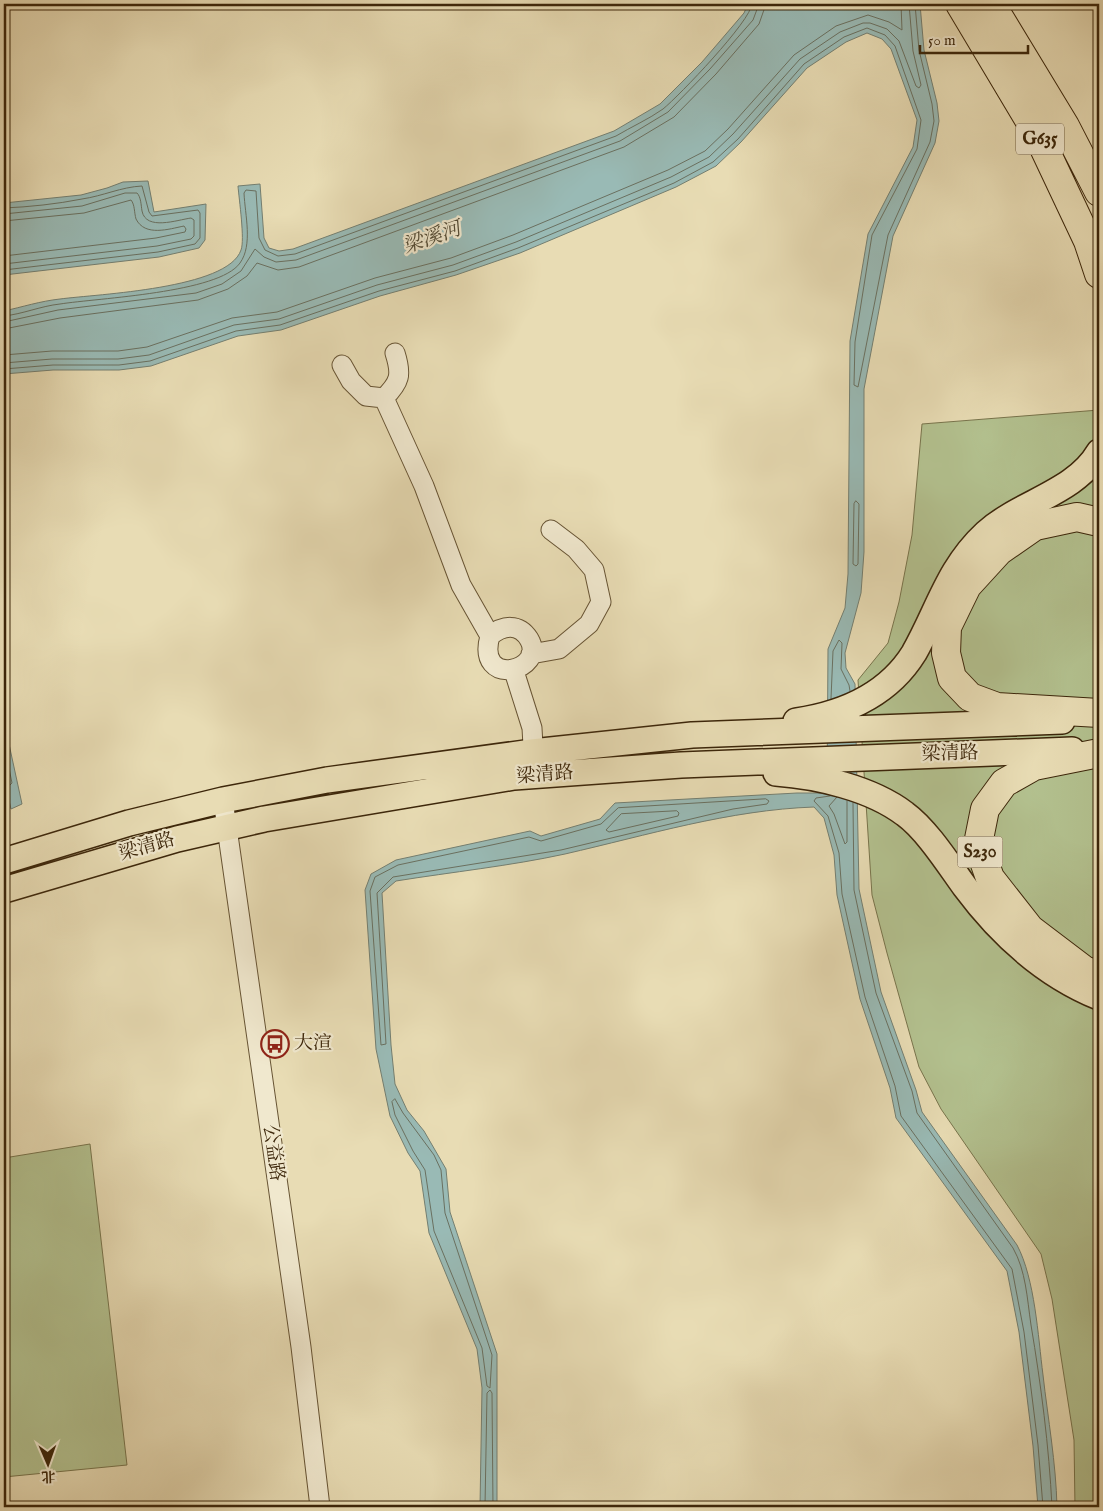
<svg xmlns="http://www.w3.org/2000/svg" width="1103" height="1511" viewBox="0 0 1103 1511" font-family="'IM FELL English','Noto Serif SC',serif">
<style>
.green{fill:#b3c18f;stroke:#78744c}
.water{fill:#99bab5;stroke:#747f71}
.lines{fill:none;stroke-linecap:round;stroke-linejoin:round}
.shore{stroke:#6a7060;stroke-width:1}
.minor-casing{stroke:#675434;stroke-width:21}
.major-casing{stroke:#3c260a;stroke-width:28}
.highway-casing{stroke:#3c260a;stroke-width:30}
.minor{stroke:#f0e8ce;stroke-width:19}
.major{stroke:#e8dcb4;stroke-width:25}
.highway{stroke:#e8dcb4;stroke-width:28}
.labels{text-anchor:middle;dominant-baseline:central;stroke-width:4.5;stroke-linejoin:round;paint-order:stroke}
.shield{fill:#f0e8ce;stroke:#726045;stroke-width:1}
.shield-label{font-size:18px;font-weight:bold;fill:#3c260a}
.street-label{font-size:19px;fill:#3c260a;stroke:#f0e8ce}
.poi-label{font-size:19px;fill:#3c260a;stroke:#f0e8ce;text-anchor:start}
.water-label{font-size:20px;font-style:italic;fill:#534b35;stroke:#f0e8ce}
</style>
<rect width="100%" height="100%" fill="#e8dcb4"/>
<filter id="stains"><feTurbulence type="fractalNoise" baseFrequency=".004" numOctaves="4"/><feColorMatrix values="0 0 0 0 .2 0 0 0 0 .09 0 0 0 0 .02 0 0 0 .5 -.17"/></filter>
<radialGradient id="worn" r=".72"><stop offset=".6" stop-color="#630" stop-opacity="0"/><stop offset="1" stop-color="#630" stop-opacity=".3"/></radialGradient>
<path class="green" d="M1099 410V1507H1075L1074 1440 1052 1299 1041 1254 941 1109 919 1067 887 953 872 895 858 680 888 643 899 602 912 535 922 424Z
M90 1144 127 1465 4 1477V1158Z"/>
<path class="water" d="M748 4H920L924 50 937 103 939 121 935 143 893 236 864 389V552L861 593 845 653 846 668 855 684 859 889 881 992 916 1090 922 1112 1017 1245C1035 1279 1038 1336 1043 1375 1048 1419 1056 1463 1057 1507H1038L1033 1446 1019 1332 1007 1271 896 1118 890 1088 860 999 837 895 834 855 824 818 814 807C729 810 648 835 565 854 510 866 452 872 396 881L382 893 391 1045 395 1084 407 1110 424 1131 446 1169 450 1212 497 1354V1507H480L482 1388 477 1349 429 1233 420 1171 408 1153 390 1116 376 1049 365 890 371 874 396 860 530 831 541 836 600 819 615 803 797 793H827L828 649 845 608 848 574 850 341 868 234 913 147 917 120 891 49 882 39 867 33 846 42 807 68 741 142 716 166 676 187 520 253 456 275 380 296 281 330 238 336 151 366 119 370H53L4 374V311C22 307 41 301 60 299 98 294 228 289 241 250 245 240 239 199 238 186L260 184 264 238 269 248 279 251 293 249 614 131 660 104 702 62 744 13Z
M148 181 154 212 206 204 205 240 199 248 159 257 4 275V203L81 195 107 188 123 182Z
M4 721 22 804 11 809 4 779Z"/>
<g class="lines">
<path class="shore" d="M4 208C29 207 57 204 82 199 103 196 121 187 142 186L149 212 152 216 198 210 200 213V238L195 244 158 252 4 270
M4 214 82 206 125 193H137C141 197 141 205 142 211 146 231 177 220 191 218L194 220V236L191 239 157 246 4 264
M4 221 84 213 131 200C135 205 134 212 136 219 145 237 169 229 184 226L186 229 185 232 156 238 4 256
M4 316C23 314 41 306 60 304 98 298 219 293 240 263 253 245 245 215 244 193L246 190 256 191 259 238 265 250 278 256 295 254 616 136C631 127 649 119 663 109 679 96 751 21 752 4
M4 322 58 310 196 293 222 284 241 271 255 249 264 257 276 262 296 260 620 141 668 112 710 69 753 20 759 4
M4 329 60 318 198 300 228 289 247 276 257 263 278 270 299 267 624 147 674 117 716 74 759 24 766 4
M4 355 52 351H118L147 347 232 318 277 312 375 278 451 258 513 235 668 170 705 151 728 129 794 55 836 26 868 15 889 22 902 30 901 4
M4 363 52 359H118L149 355 234 325 279 319 377 285 453 265 516 242 671 177 709 157 733 134 800 59 840 32 863 23H870L887 29 899 41 916 86 919 88 921 85 913 51 909 4
M4 369 53 365H119L150 361 236 331 280 325 379 291 455 271 518 248 674 183 713 162 738 139 804 64 844 37 867 28 885 35 895 46 921 120 917 149 872 235 855 342 854 385 858 387 888 235 930 142 934 121 932 104 919 50 915 4
M856 501 859 504 858 564 856 566 853 564 854 504Z
M831 699 833 651 839 640 842 643 841 669 849 685 850 691
M4 744 12 783 10 785 4 784
M830 796 816 798 814 801 828 816 839 853 842 894 865 997 895 1086 901 1116 1012 1269 1024 1332 1038 1445 1043 1507
M837 797 829 806 834 814 845 844 847 842V801
M766 799 769 801 767 804 733 809 561 850 393 877 377 893 386 1044 381 1045 370 891 375 877 398 865 529 837 541 841 601 824 618 808Z
M853 803 854 890 876 993 912 1091 917 1113 1013 1248C1026 1271 1027 1298 1031 1325 1041 1385 1049 1446 1052 1507
M677 811 679 813 678 816 609 832 606 830 621 814Z
M395 1099 403 1113 434 1155 441 1170 445 1213 492 1355 490 1388 487 1386 482 1348 434 1231 425 1170 413 1151 395 1115 392 1102Z
M485 1507 487 1393 490 1390 492 1393 493 1507"/>
<defs>
<path id="minor" d="M395 353C402 375 400 382 384 398L424 486 461 585 490 636C475 689 548 671 529 639 519 623 503 625 490 636
M342 365 351 381 366 396 384 398
M531 654 559 649 589 624 601 602 594 570 576 549 551 530
M514 671 532 728 534 764
M223 800 301 1347 320 1507"/>
<path id="major" d="M796 721C843 714 888 695 914 653 938 611 948 568 986 533 1020 502 1075 493 1099 452
M776 773C817 776 871 788 905 814 927 830 949 865 965 887 1000 934 1045 975 1099 997
M4 861 129 823 223 800 327 780 532 752 692 735 1062 721
M4 890 177 839 264 819 514 777 681 765 1072 750"/>
<path id="highway" d="M960 4 1037 133 1088 241 1099 274
M991 4 1065 126 1099 192
M1099 522 1077 517 1035 526 999 551 967 586 947 627 946 653 952 678 970 697 997 707 1099 713
M1099 753 1034 766 1004 783 985 809 978 844 990 878 1030 929 1084 970 1099 976"/>
</defs>
<use href="#minor" class="minor-casing"/>
<use href="#major" class="major-casing"/>
<use href="#highway" class="highway-casing"/>
<use href="#minor" class="minor"/>
<use href="#major" class="major"/>
<use href="#highway" class="highway"/>
</g>
<defs>
<symbol id="bus-ring" viewBox="-11 -11 22 22"><circle r="9.5" fill="#f0e8ce" stroke="#8f2418" stroke-width="1.5"/><path d="M-5-6H5V4H4V6H2V4H-2V6H-4V4H-5ZM-3.5-4V0h7V-4ZM-3.5 1.2v1.5H-2V1.2ZM2 1.2v1.5H3.5V1.2Z" fill="#8f2418"/></symbol>
</defs>
<g fill-rule="evenodd">
<use href="#bus-ring" x="259" y="1028" width="32" height="32"/>
</g>
<g class="labels">
<g class="shield">
<rect x="1016" y="123.5" width="48" height="31" rx="4"/>
<rect x="957.5" y="836.5" width="45" height="31" rx="4"/>
</g>
<g class="shield-label">
<text x="1040" y="139">G635</text>
<text x="980" y="852">S230</text>
</g>
<g class="street-label">
<text transform="translate(950 754) rotate(-2)">梁清路</text>
<text transform="translate(545 775) rotate(-5)">梁清路</text>
<text transform="translate(147 847) rotate(-16)">梁清路</text>
<text transform="translate(273 1153) rotate(82)">公益路</text>
</g>
<g class="poi-label">
<text x="294" y="1044">大渲</text>
</g>
<g class="water-label">
<text transform="translate(432 238) rotate(-19)">梁溪河</text>
</g>
</g>
<rect width="1103" height="1511" fill="none" stroke="#e8dcb4" stroke-width="20"/>
<rect x="5" y="5" width="1093" height="1501" fill="none" stroke="#3c260a" stroke-width="2.5"/>
<rect x="10" y="10" width="1083" height="1491" fill="none" stroke="#3c260a"/>
<g transform="translate(48 1464) rotate(178)" stroke="#f0e8ce" stroke-width="4" paint-order="stroke">
<path d="M0-4L9 19L0 12L-9 19Z" fill="#3c260a"/>
<text y="-8" font-size="14" font-weight="bold" text-anchor="middle" fill="#3c260a">北</text>
</g>
<path d="M920 45v8h108v-8" fill="none" stroke="#3c260a" stroke-width="2.5"/>
<text x="928" y="45" font-size="15" fill="#3c260a" stroke="#f0e8ce" stroke-width="4" paint-order="stroke">50 m</text>
<rect width="100%" height="100%" filter="url(#stains)"/>
<rect width="100%" height="100%" fill="url(#worn)"/>
</svg>
